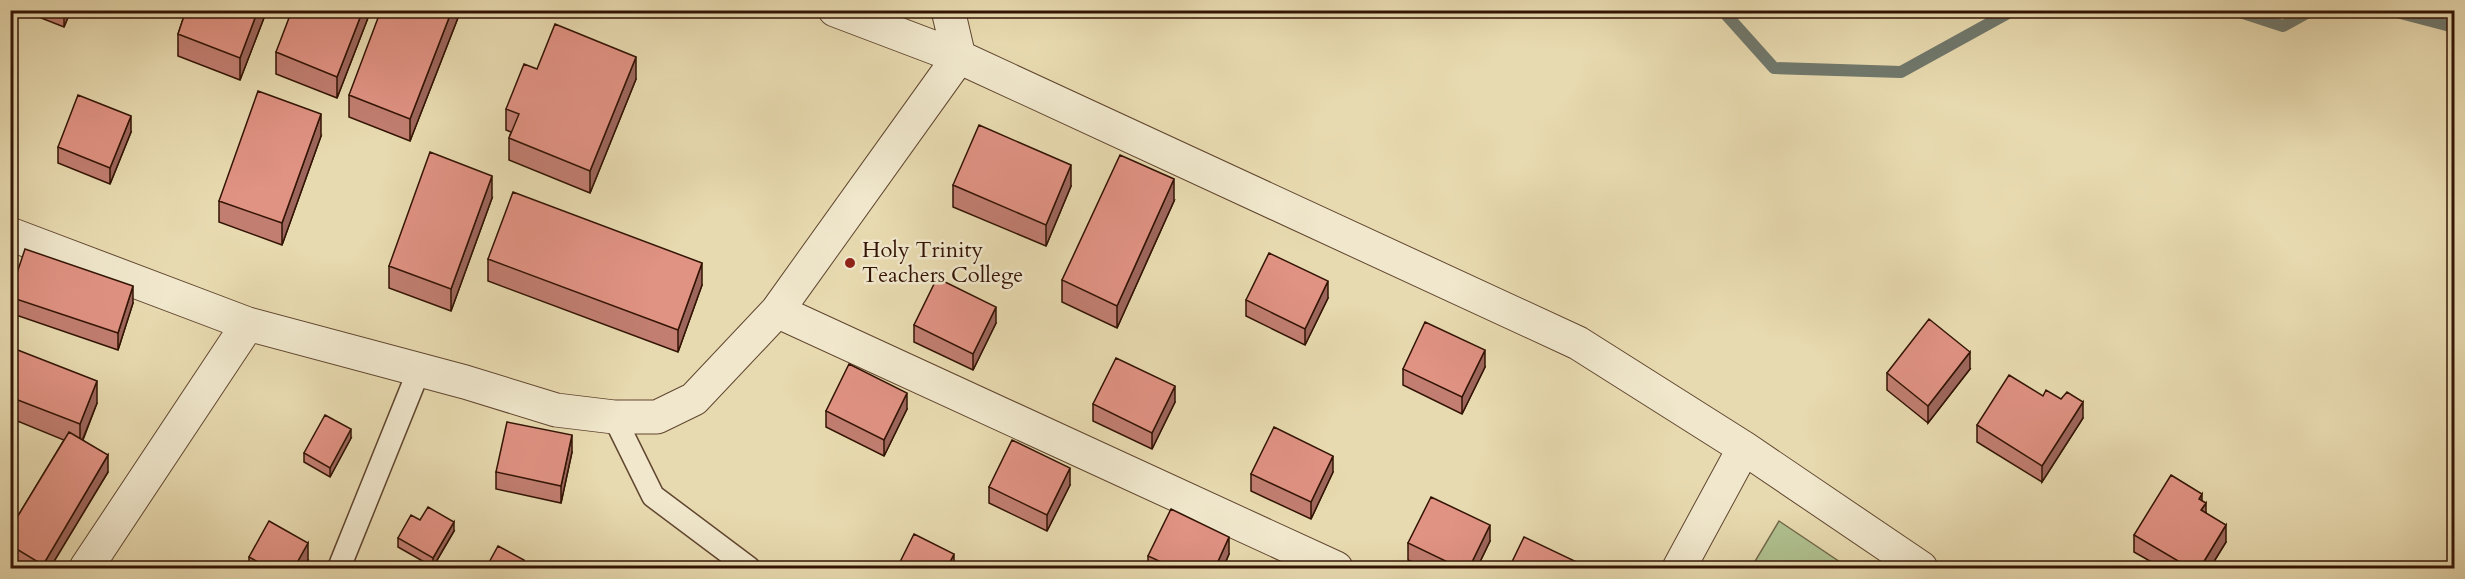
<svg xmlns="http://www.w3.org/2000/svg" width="2465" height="579" viewBox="0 0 2465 579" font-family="Cardo,serif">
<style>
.green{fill:#b0c190;stroke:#726a4a;stroke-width:1.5}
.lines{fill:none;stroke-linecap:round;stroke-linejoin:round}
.stream{stroke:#70786c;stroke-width:12}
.service-casing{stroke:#60462f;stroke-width:25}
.minor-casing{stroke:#60462f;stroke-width:35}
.service{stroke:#f0e7cc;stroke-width:22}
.minor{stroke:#f0e7cc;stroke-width:33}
.wall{fill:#c17e71;stroke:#331404;stroke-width:1.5}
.shaded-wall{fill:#9d665c;stroke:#331404;stroke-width:1.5}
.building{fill:#e09283;stroke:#331404;stroke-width:1.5}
.poi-dot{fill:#8f2418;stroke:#f0e7cc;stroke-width:2}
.labels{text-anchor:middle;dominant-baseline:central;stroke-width:5;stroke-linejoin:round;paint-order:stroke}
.poi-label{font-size:22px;fill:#331404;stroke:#f0e7cc;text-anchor:start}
</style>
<rect width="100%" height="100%" fill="#e8dab0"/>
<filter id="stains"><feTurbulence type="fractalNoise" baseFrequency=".00333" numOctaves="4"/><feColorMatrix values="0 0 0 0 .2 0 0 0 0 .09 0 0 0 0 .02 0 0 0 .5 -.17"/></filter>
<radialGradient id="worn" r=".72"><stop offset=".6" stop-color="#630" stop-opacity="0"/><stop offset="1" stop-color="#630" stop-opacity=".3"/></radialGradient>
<path class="green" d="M1779 521 1849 568H1751Z"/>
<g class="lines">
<path class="stream" d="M1722 10 1774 68 1901 72 2008 13V10
M2234 10 2283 26 2312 10
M2389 10 2454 27"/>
<defs>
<path id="service" d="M614 417 653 496 749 568
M339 568 419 370"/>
<path id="minor" d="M835 10 959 57 1578 343 1744 448 1921 568
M10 234 248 324 465 382 556 410 614 417H657L694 399 777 311 959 57 948 10
M777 311 1336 568
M86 568 248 324
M1679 568 1744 448"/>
</defs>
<use href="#service" class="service-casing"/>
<use href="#minor" class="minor-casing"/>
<use href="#service" class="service"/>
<use href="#minor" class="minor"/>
</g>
<path class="wall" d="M21 10H71L64 27Z
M186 10H267L240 80 178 56V34Z
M371 10 337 98 276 74V52Z
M461 10 410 141 349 117V95Z
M537 69 636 79 590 193 509 160V138L511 132 506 130V109Z
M131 132 110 184 58 163V147Z
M321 136 282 245 219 222V201Z
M953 185 1071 186 1046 246 953 207Z
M492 198 451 311 389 288V266Z
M1174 201 1117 328 1062 302V280Z
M488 259 702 285 678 352 488 281Z
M10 294 133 303 118 350 10 313Z
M1328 298 1305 345 1246 316V300Z
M996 323 973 370 914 342V325Z
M10 347 97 403 83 440 108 472 50 568H21L10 562V529L64 440 10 418Z
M1485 367 1462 414 1403 385V369Z
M1970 369 1928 423 1887 390V373Z
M2043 396 2083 418 2042 482 1977 442V425Z
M1175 402 1152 449 1093 421V404Z
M907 409 884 456 826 427V411Z
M351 438 330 477 304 462V453Z
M572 452 561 503 496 489V472Z
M1333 472 1311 519 1251 491V474Z
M1070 485 1047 531 989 503V487Z
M2202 501 2206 513 2226 542 2210 568H2162L2134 552V535Z
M454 531 433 567 398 547V538Z
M1490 541 1477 568H1426L1408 560V543Z
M1229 554 1223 568H1148V556Z
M249 557 308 560 303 568H249Z"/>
<path class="shaded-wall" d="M64 10H71L64 27Z
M258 10H267L240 80V58Z
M363 10H371L337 98V77Z
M452 10H461L410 141V119Z
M636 57V79L590 193V171Z
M321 114V136L282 245V223Z
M131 116V132L110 184V168Z
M1071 165V186L1046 246V225Z
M492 176V198L451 311V289Z
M1174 179V201L1117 328V306Z
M702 263V285L678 352V330Z
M1328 281V298L1305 345V329Z
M133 286V303L118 350V333Z
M996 307V323L973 370V354Z
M1485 350V367L1462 414V397Z
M1970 352V369L1928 423V406Z
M97 381V403L80 446V424Z
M1175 386V402L1152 449V433Z
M907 393V409L884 456V440Z
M2083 402V418L2042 482V466Z
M351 429V438L330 477V468Z
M572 435V452L561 503V486Z
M108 455V472L50 568H43V565Z
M1333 456V472L1311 519V502Z
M1070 468V485L1047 531V515Z
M2202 494V509L2206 503V520L2199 516V499Z
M454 522V531L433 567V558Z
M1490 525V541L1477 568H1469Z
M2226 525V542L2210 568H2200Z
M1229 537V554L1223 568H1215Z
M308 543V560L303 568H294Z
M954 554V568H947Z
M524 560V568H520Z"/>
<path class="building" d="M186 10H258L240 58 178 34Z
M292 10H363L337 77 276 52Z
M381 10H452L410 119 349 95Z
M555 24 636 57 590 171 509 138 519 114 506 109 524 64 537 69Z
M258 91 321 114 282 223 219 201Z
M78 95 131 116 110 168 58 147Z
M979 125 1071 165 1046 225 953 185Z
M430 152 492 176 451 289 389 266Z
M1120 155 1174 179 1117 306 1062 280Z
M513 192 702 263 678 330 488 259Z
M25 249 133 286 118 333 10 297V294Z
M1269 253 1328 281 1305 329 1246 300Z
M937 278 996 307 973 354 914 325Z
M1929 319 1970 352 1928 406 1887 373Z
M1425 322 1485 350 1462 397 1403 369Z
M10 347 97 381 80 424 10 397Z
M1116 358 1175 386 1152 433 1093 404Z
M849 364 907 393 884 440 826 411Z
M2009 375 2043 396 2046 390 2061 399 2067 392 2083 402 2042 466 1977 425Z
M325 415 351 429 330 468 304 453Z
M507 422 572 435 561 486 496 472Z
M1274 427 1333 456 1311 502 1251 474Z
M69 432 108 455 43 565 10 545V529Z
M1012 440 1070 468 1047 515 989 487Z
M2171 475 2202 494 2199 499 2206 503 2201 510 2226 525 2200 568H2190L2134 535Z
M1431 497 1490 525 1469 568H1460L1408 543Z
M428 507 454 522 433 558 398 538 411 515 420 520Z
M1171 509 1229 537 1215 568H1174L1148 556Z
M269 521 308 543 294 568H269L249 557Z
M914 534 954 554 947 568H897Z
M1524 537 1583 565 1581 568H1509Z
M498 546 524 560 520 568H486Z"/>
<circle class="poi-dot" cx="850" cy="263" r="6"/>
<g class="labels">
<g class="poi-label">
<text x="862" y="250">Holy Trinity<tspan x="862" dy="25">Teachers College</tspan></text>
</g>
</g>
<rect width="2465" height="579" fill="none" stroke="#e8dab0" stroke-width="36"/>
<rect x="12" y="12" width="2441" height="555" fill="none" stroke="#331404" stroke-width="3"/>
<rect x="18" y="18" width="2429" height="543" fill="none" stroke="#331404" stroke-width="1.5"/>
<rect width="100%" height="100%" filter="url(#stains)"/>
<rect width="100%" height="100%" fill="url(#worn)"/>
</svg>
